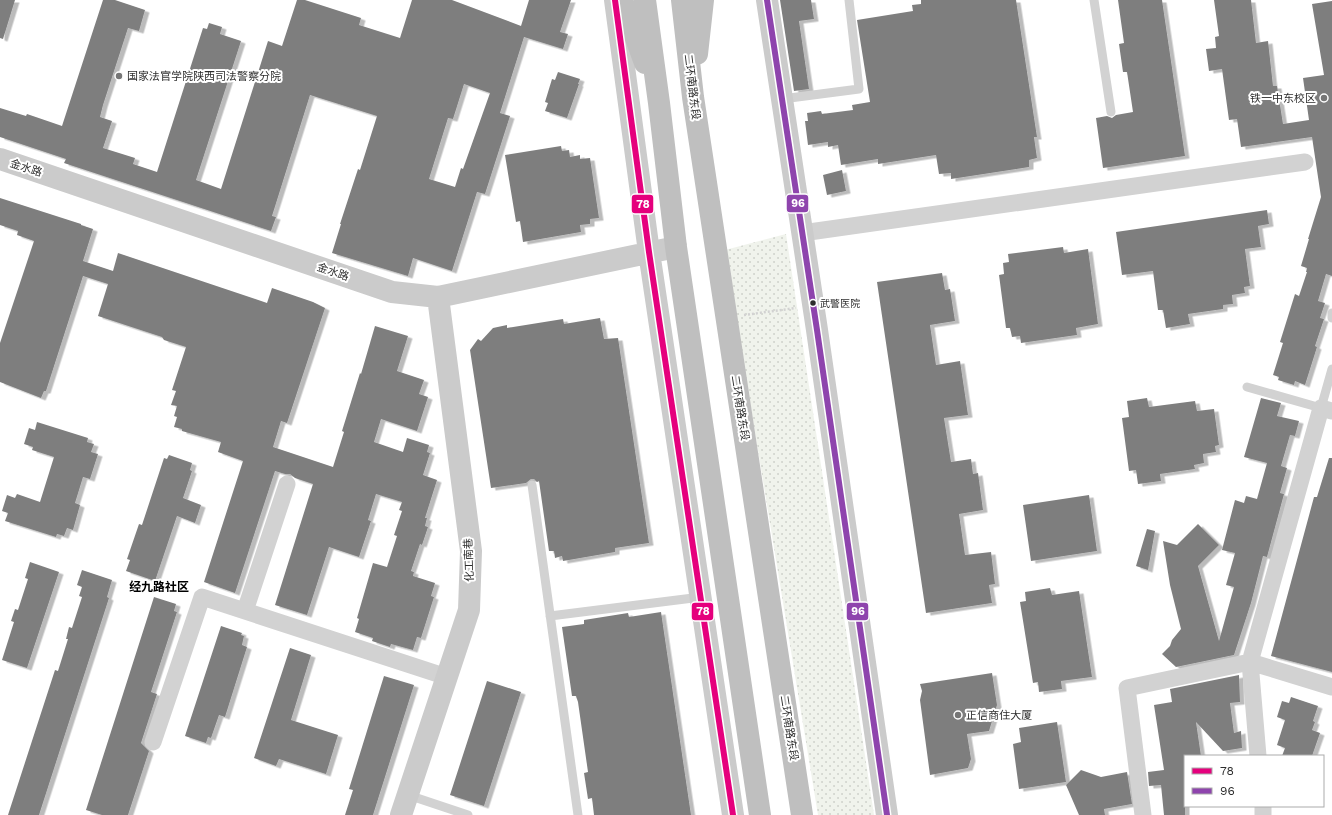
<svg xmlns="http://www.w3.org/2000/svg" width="1332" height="815" viewBox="0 0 1332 815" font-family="'Work Sans','Noto Sans SC',sans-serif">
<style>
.grass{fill:url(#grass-dots)}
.building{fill:#7e7e7e;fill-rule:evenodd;filter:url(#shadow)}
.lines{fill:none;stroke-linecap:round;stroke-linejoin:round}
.path{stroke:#d2d2d2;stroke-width:2.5;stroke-dasharray:2 2;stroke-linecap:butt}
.lane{stroke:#d2d2d2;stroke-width:9}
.street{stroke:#d2d2d2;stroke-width:17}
.secondary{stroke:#cbcbcb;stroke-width:22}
.highway{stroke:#bfbfbf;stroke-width:22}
.bus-1-casing{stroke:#fff;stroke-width:9}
.bus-2-casing{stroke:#fff;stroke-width:9}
.bus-1{stroke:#e5007d;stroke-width:6}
.bus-2{stroke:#8e44ad;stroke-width:6}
.poi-dot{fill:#767676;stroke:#fff;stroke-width:1.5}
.bus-dot{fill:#2d2d2d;stroke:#fff;stroke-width:1.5}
.labels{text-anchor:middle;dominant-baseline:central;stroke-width:4;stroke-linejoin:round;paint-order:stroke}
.bus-label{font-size:10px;fill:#2d2d2d;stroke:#fff;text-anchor:start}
.poi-label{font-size:11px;fill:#2d2d2d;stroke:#fff;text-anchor:start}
.street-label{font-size:11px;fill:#2d2d2d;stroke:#fff}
.neighbourhood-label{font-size:12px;font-weight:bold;fill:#000;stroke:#fff}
.line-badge{stroke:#fff;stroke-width:1.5}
.badge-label{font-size:11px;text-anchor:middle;font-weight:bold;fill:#fff}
</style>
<defs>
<pattern id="grass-dots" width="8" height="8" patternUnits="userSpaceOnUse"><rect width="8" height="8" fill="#f0f3ec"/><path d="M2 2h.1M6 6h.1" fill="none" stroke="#ced1cb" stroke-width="1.8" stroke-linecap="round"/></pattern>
<filter id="shadow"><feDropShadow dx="4.5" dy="2.5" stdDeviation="0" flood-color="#0004"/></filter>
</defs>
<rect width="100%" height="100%" fill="#fff"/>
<path class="grass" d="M786 234 874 815H818L725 250Z"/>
<path class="building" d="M0 0H15L3 39 0 38Z
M103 0H115L145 10 139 31 128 28 103 105 100 117 112 121 103 148 135 158 133 164 157 172 203 28 207 29 209 23 222 27 220 34 241 41 196 180 221 189 268 41 282 46 297 0H305L361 18 359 25 400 38 412 0H452L521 26 529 0H571L560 32 568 34 563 49 524 37 500 113 510 116 485 194 477 192 452 271 413 258 408 276 332 253 341 224H340L358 169 360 170 377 116 310 95 272 216 276 217 271 231 64 163 66 159 0 137V108L26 116 27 114 62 126ZM464 84 490 93 463 169 461 168 455 187 429 179 448 118 453 119Z
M780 0H811L814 19 799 21 809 89 794 91Z
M921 0H1016L1037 137H1034L1037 158 1029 160V167L951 179V173L939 174 936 155 878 164V159L841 165 838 145 828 147V142L808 145 805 121H808L807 113 821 111 822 114 853 110 852 105 870 102 857 20 913 11 912 5 921 4Z
M1118 0H1162L1185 156 1103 168 1096 118 1107 116 1112 118 1116 115 1133 112 1127 72H1123L1119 44 1124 43Z
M1214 0H1251L1256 43 1268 41 1273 86H1277L1283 124 1309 120 1303 78 1324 75 1312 4 1332 1V276L1326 274 1318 301 1325 303 1320 318 1324 319 1315 346 1317 347 1305 385 1295 381 1294 385 1278 380 1279 377 1273 375 1283 343 1280 342 1295 294 1299 296 1307 272H1306L1307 268 1301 266 1309 239H1308L1321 197 1312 137 1241 147 1237 119 1229 120 1222 69 1209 71 1206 49 1216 48 1215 37 1219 36Z
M558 72 580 79 578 84H579L567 118 545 111 548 103 545 102 552 79 555 80Z
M561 146 562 151 569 150 570 157 580 155V159L590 158 599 218 590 219V224L580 225 581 232 523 242 520 221 516 222 505 155Z
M842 170 846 191 827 195 823 175Z
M0 198 81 224V225L93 229 83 261 113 271 118 253 267 303 272 288 313 302 325 308 287 423 281 421 273 447 333 467 344 432 342 431 360 373 361 374 375 326 408 336 397 371 424 380 419 394 428 397 417 431 381 419 374 442 403 452 407 438 429 445 427 452 430 453 423 475 437 480 425 518H427L425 526 428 527 422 545 420 544 411 571 414 572 413 576 435 583 431 596 434 597 421 638 417 637 413 650 391 644 390 647 372 641 373 638 355 632 359 619 357 618 373 563 387 567 397 536 394 535 402 511 399 510 402 502 376 494 368 520 371 521 359 557 329 547 307 615 275 605 313 484 295 478 290 474H285L275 471 235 593 204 582 243 461 218 452 221 442 182 431V429L174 427 177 417 174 416 177 406 171 405 176 391 172 390 186 347 164 340 162 337 98 316 108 284 83 276 46 391H44L41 398 0 382V343L34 241 17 235 18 231 0 225Z
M1267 210 1269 224 1258 226 1261 247 1245 249 1250 286 1244 287 1245 293 1232 295 1233 304 1223 305V309L1188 314 1190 324 1166 328 1163 310H1158L1153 271 1122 275 1116 232Z
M1063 247 1064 253 1088 249 1098 324 1076 328 1077 335 1021 343 1020 336 1012 337 1010 328H1006L999 275 1004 274 1003 263 1009 262 1008 254Z
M942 273 945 290 950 289 955 321 930 325 936 365 960 361 968 415 944 418 951 462 971 459 973 474 978 473 983 510 959 514 965 555 991 552 995 584 989 585 992 603 926 613 877 282Z
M600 318 604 339 618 338 649 543 615 548V552L563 561 562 556 555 558 554 551H549L539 481 537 482 534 479H531L526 483 491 488 470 350 478 339 481 341 493 328 507 325V328L563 319 564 324Z
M1147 398 1149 407 1195 401 1197 411 1214 409 1219 445 1215 446 1216 452 1203 454 1204 463 1194 465 1195 469 1160 474 1161 481 1138 484 1136 470 1129 471 1122 418 1129 417 1127 401Z
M1261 398 1281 403 1277 416 1299 421 1295 436 1290 435 1281 466 1287 468 1280 493 1284 494 1267 557 1263 556 1251 603 1234 655 1176 667 1162 654 1170 646 1172 640 1181 629 1170 585 1163 541 1177 545 1198 524 1219 545 1198 566 1219 641 1234 587 1226 585 1235 553 1222 550 1235 500 1244 503 1246 496 1257 499 1267 463 1244 457Z
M37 422 88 438 87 442 94 444 91 452 98 454 90 479 83 477 75 503 80 505 73 530 67 528 64 536 57 534 56 537 5 521 8 513 2 511 7 495 15 498 17 494 40 502 54 457 32 450 33 447 24 444 29 428 35 430Z
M169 455 192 463 190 470 192 471 183 498 201 505 195 523 177 516 155 581 126 571 130 560 127 559 139 524 142 525 164 458 167 459Z
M1329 458H1332V672L1271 656 1314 497H1317Z
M1089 495 1097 551 1031 561 1023 505Z
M1147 529 1155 531 1148 570 1136 566Z
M30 562 59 572 27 668 2 660 14 622 11 621 15 609 18 610 28 579 25 578Z
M82 570 112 580 107 597 109 598 39 815H8L55 670 58 671 68 639H66L69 627 72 628 82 597 79 596 82 587 77 585Z
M1050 588 1052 595 1079 591 1092 677 1061 681 1062 689 1039 692 1038 682 1033 683 1020 602 1026 601 1025 592Z
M154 597 176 604 174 611 177 612 151 692 157 694 141 743 149 751 128 815H102L86 810Z
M661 612 691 815H594L592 798 588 799 584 773 588 772 578 702 576 696H572L562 627 584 624V620L628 613 629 617Z
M221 626 242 633 241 635 244 636 242 645 247 647 225 717 219 715 211 738 208 737 206 743 185 736Z
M290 648 311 655 291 720 338 735 326 774 279 759 276 766 254 758Z
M992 673 997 705 989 731 967 734 971 759 968 768 930 775 920 700 922 691 920 684Z
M1239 675 1240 702 1230 703 1234 733 1241 731 1242 748 1223 751 1196 722 1201 756H1185V815H1164L1161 785 1149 786 1148 772 1164 770 1154 705 1172 702 1170 689Z
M384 676 414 685 373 815H345L353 790 349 789Z
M487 681 521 692 484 806 450 795Z
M1291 697 1318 706 1313 721 1315 722 1312 730 1320 733 1312 756H1282L1285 748 1277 745 1285 720 1277 717 1282 701 1289 703Z
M1057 722 1066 782 1019 789 1013 744 1021 742 1019 728Z
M1081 770 1101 777 1127 772 1132 804 1104 809 1105 815H1079L1066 785Z"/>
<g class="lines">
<path class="path" d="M744 315 796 308"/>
<path class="lane" d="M1094 0 1111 112
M782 99 859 89 849 0
M1332 313V318
M1247 387 1321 408 1332 369
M532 485 578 815
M550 616 701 597
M408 795 468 815"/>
<path class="street" d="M802 233 1305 162
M245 611 287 484
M153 742 202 597 447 677
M1258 756 1250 662 1321 408 1332 411
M1263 806V815
M1143 815 1127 688 1250 662 1332 687"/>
<path class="secondary" d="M615 0 649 252 733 815
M767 0 817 330 887 815
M0 159 392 292 438 297 676 247
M401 815 469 610 471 551 438 297"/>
<path class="highway" d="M622 0 645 63
M645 0 659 103 676 247 760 815
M682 0 693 97 802 815
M697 54 703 0"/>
<defs>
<path id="bus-1" d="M615 0 649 252 733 815"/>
<path id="bus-2" d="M767 0 817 330 887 815"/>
</defs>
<use href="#bus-1" class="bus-1-casing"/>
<use href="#bus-2" class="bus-2-casing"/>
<use href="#bus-1" class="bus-1"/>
<use href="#bus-2" class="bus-2"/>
</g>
<g class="poi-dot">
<circle cx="119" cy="76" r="4"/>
<circle cx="1324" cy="98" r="4"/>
<circle cx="958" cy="715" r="4"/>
</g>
<circle class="bus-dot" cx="813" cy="303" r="3.5"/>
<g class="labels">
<g class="bus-label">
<text x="820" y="303">武警医院</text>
</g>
<g class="poi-label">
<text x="127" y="76">国家法官学院陕西司法警察分院</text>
<text x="1316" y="98" text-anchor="end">铁一中东校区</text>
<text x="966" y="715">正信商住大厦</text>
</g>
<g class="street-label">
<text transform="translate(692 87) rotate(83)">二环南路东段</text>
<text transform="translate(26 168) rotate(18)">金水路</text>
<text transform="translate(333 272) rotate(19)">金水路</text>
<text transform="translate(740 408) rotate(81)">二环南路东段</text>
<text transform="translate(469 560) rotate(-92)">化工南巷</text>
<text transform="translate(789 728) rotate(81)">二环南路东段</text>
</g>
<g class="neighbourhood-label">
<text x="159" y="587">经九路社区</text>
</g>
</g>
<g class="line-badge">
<rect x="786" y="194" width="23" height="19" rx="4" fill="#8e44ad"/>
<rect x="631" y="194" width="23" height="20" rx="4" fill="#e5007d"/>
<rect x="846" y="602" width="23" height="19" rx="4" fill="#8e44ad"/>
<rect x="691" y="602" width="23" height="19" rx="4" fill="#e5007d"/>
</g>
<g class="badge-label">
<text x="798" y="207">96</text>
<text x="643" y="208">78</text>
<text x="858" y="615">96</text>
<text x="703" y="615">78</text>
</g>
<rect x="1184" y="755" width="140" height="52" fill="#ffffff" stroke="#ababab"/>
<rect x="1192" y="768" width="20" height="6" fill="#e5007d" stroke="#ababab"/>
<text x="1220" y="775" font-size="12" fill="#2d2d2d">78</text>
<rect x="1192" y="788" width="20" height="6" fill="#8e44ad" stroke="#ababab"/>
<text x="1220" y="795" font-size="12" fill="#2d2d2d">96</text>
</svg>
